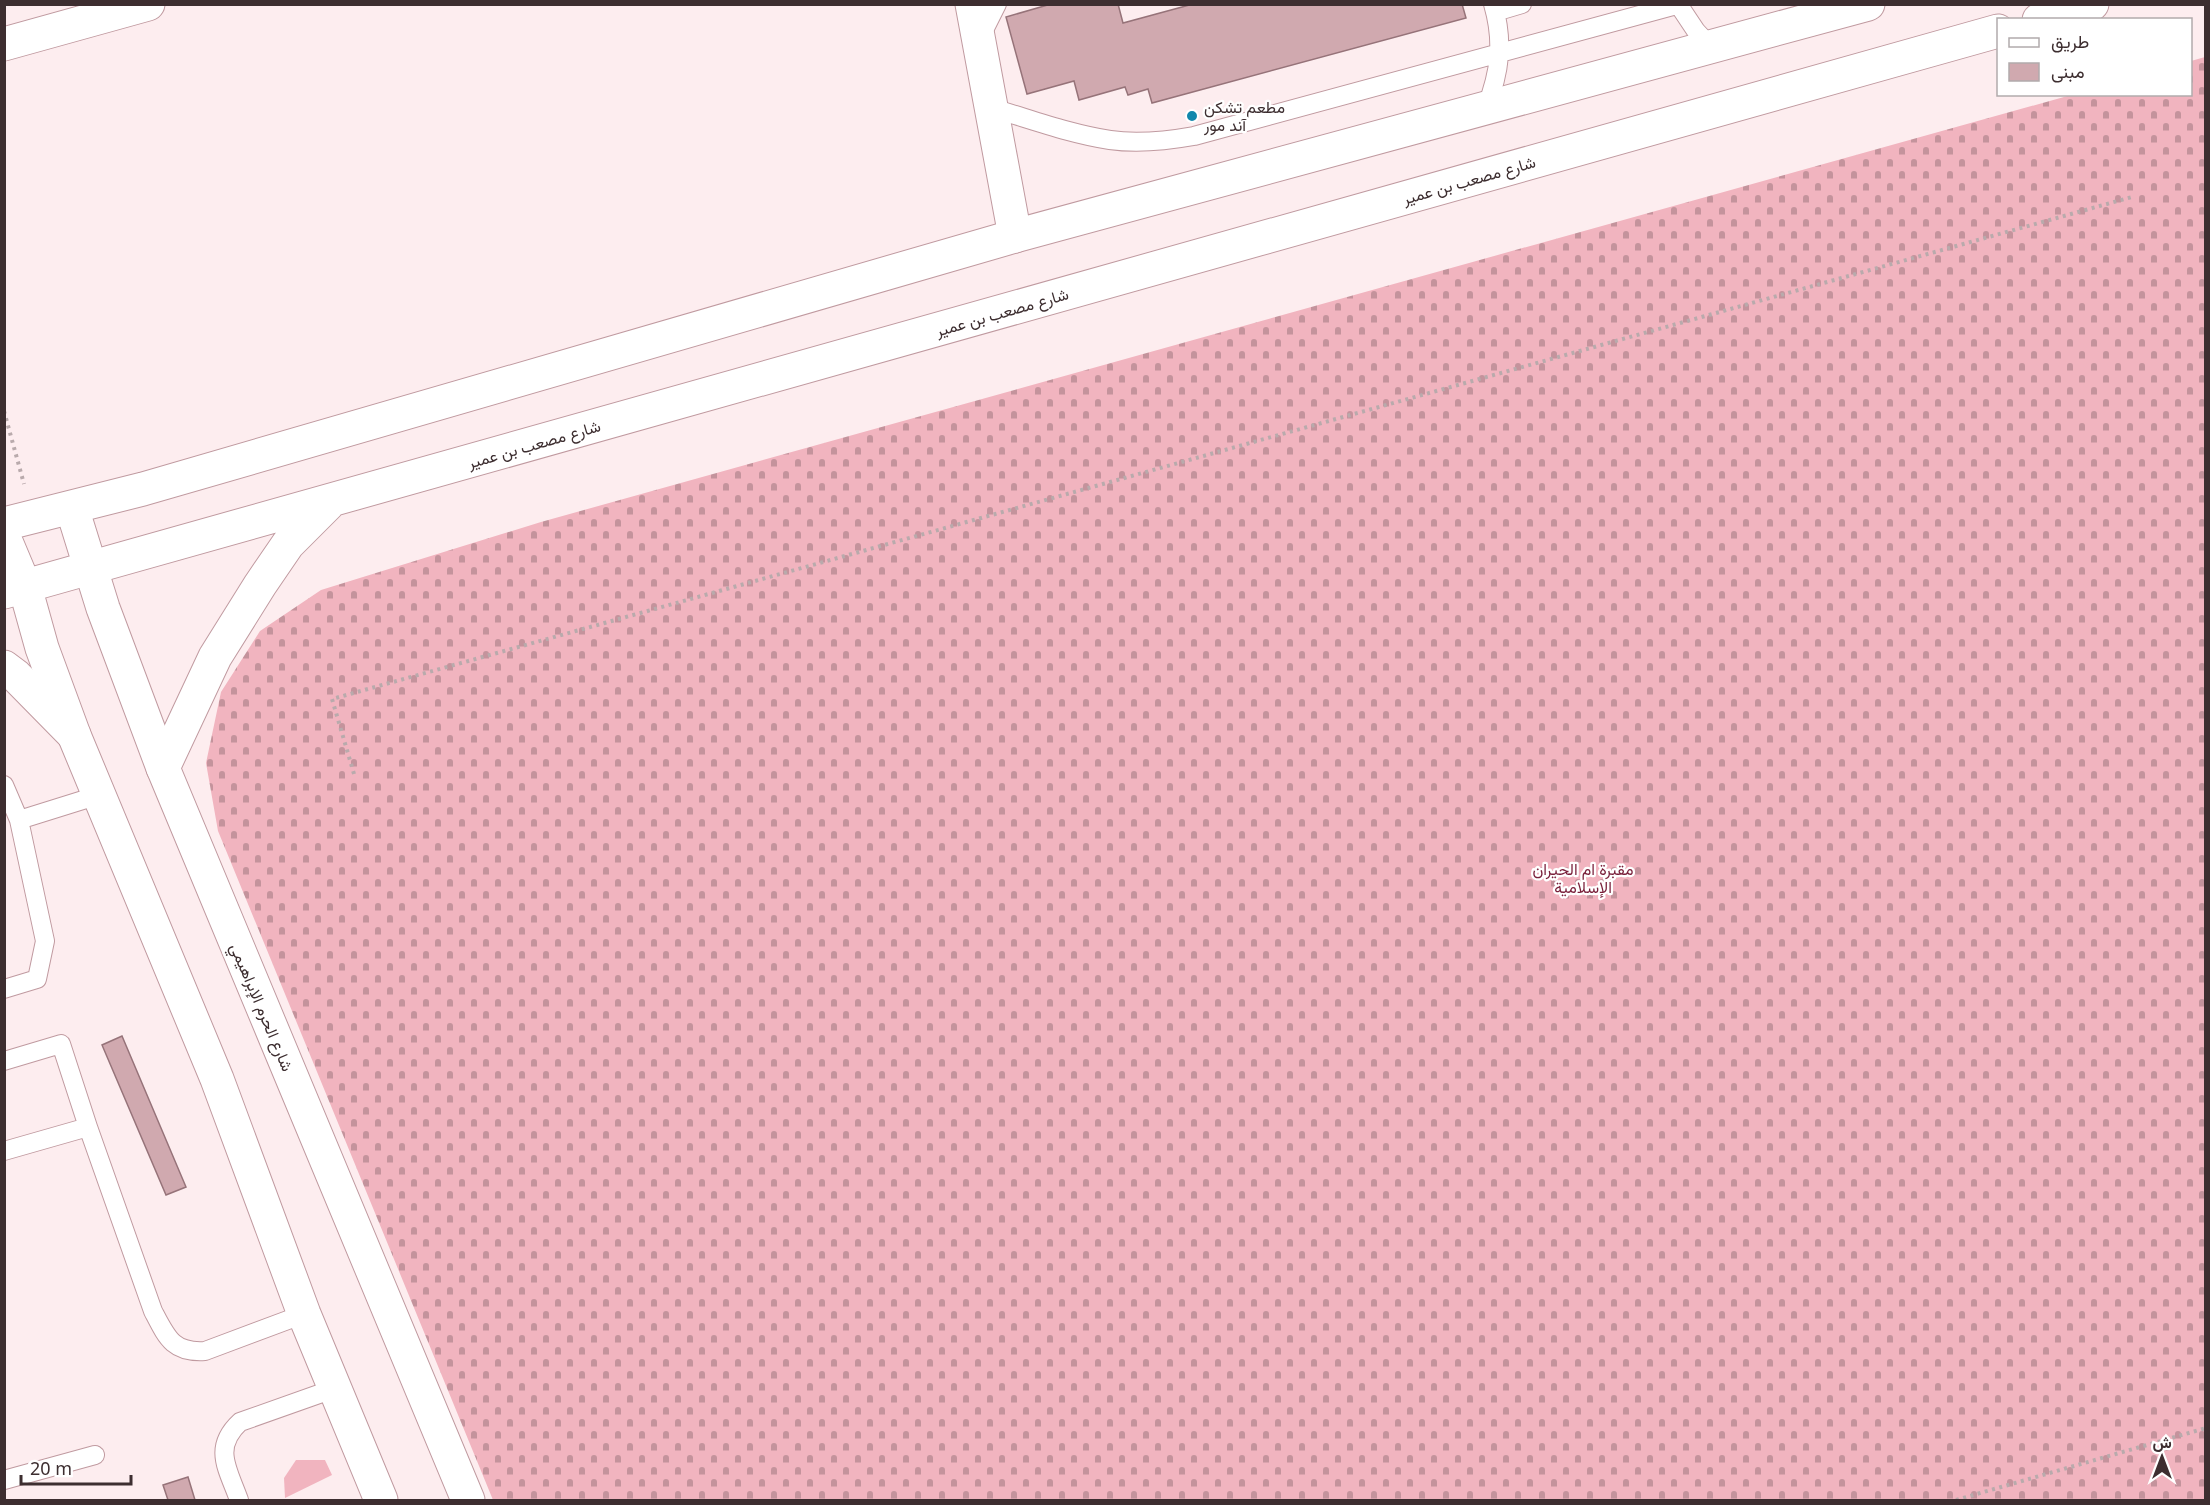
<svg xmlns="http://www.w3.org/2000/svg" width="2210" height="1505" viewBox="0 0 2210 1505" font-family="'Noto Sans',Vazirmatn,sans-serif">
<style>
.grass{fill:#f1b4bf}
.cemetery{fill:url(#cemetery-stones)}
.building{fill:#d0a9af;stroke:#967379;stroke-width:1.5}
.lines{fill:none;stroke-linecap:round;stroke-linejoin:round}
.service-casing{stroke:#c09aa0;stroke-width:20}
.minor-casing{stroke:#c09aa0;stroke-width:35}
.tertiary-casing{stroke:#c09aa0;stroke-width:35}
.trunk-casing{stroke:#c09aa0;stroke-width:35}
.path{stroke:#b9aaac;stroke-width:4;stroke-dasharray:3 4.5;stroke-linecap:butt}
.service{stroke:#fff;stroke-width:18}
.minor{stroke:#fff;stroke-width:33}
.tertiary{stroke:#fff;stroke-width:33}
.trunk{stroke:#fff;stroke-width:33}
.poi-dot{fill:#1187ac;stroke:#fff;stroke-width:2}
.labels{text-anchor:middle;dominant-baseline:central;stroke-width:4.5;stroke-linejoin:round;paint-order:stroke}
.poi-label{font-size:16px;fill:#3d2e30;stroke:#fff;text-anchor:start}
.street-label{font-size:16px;fill:#3d2e30;stroke:#fff}
.park-label{font-size:16px;fill:#791f3a;stroke:#fff}
</style>
<defs>
<pattern id="cemetery-stones" width="16" height="16" patternUnits="userSpaceOnUse" patternTransform="scale(1.5)"><rect width="16" height="16" fill="#f1b4bf"/><path d="M2 7V4a2 2 0 0 1 4 0v3zM10 15v-3a2 2 0 0 1 4 0v3z" fill="#c4939c"/></pattern>
</defs>
<rect width="100%" height="100%" fill="#fdedef"/>
<path class="grass" d="M296 1460H325L332 1475 285 1498 284 1478Z"/>
<path class="cemetery" d="M2205 57V1500H493L218 831 206 763 221 692 260 631 321 590 541 522 2071 95 2190 94 2191 61Z"/>
<path class="building" d="M1051 4H1118L1123 23 1193 4H1462L1466 18 1152 103 1148 89 1128 95 1125 87 1079 100 1074 81 1027 94 1006 17Z
M122 1036 186 1187 166 1195 102 1045Z
M188 1477 195 1500H168L163 1485Z"/>
<g class="lines">
<defs>
<path id="service" d="M1678 4 1696 31 1711 47
M1495 12 1522 4
M981 36 997 4
M992 108C1030 119 1070 134 1110 140 1138 144 1166 141 1194 136L1680 4
M1486 108C1500 72 1504 42 1493 4
M4 785 19 820 45 941 37 979 4 989
M19 820 99 795
M4 1061 61 1044 88 1127
M4 1151 88 1127 153 1311C167 1338 173 1353 205 1351L304 1314
M4 1480 95 1455
M239 1500C228 1469 212 1448 240 1422L336 1388"/>
<path id="minor" d="M972 4 1015 236
M4 44 148 4"/>
<path id="tertiary" d="M72 508 103 608 163 768 468 1500
M4 537 25 587 42 648 74 735 217 1079 304 1314 381 1500"/>
<path id="trunk" d="M2039 20 2092 4
M4 524 143 489 1015 236 1868 4
M4 592 1998 31
M4 667 16 676 74 735
M163 768 215 657 260 585 288 544 328 504"/>
</defs>
<use href="#service" class="service-casing"/>
<use href="#minor" class="minor-casing"/>
<use href="#tertiary" class="tertiary-casing"/>
<use href="#trunk" class="trunk-casing"/>
<path class="path" d="M4 411 24 484
M354 774 332 699 2132 197
M1956 1500 2206 1428"/>
<use href="#service" class="service"/>
<use href="#minor" class="minor"/>
<use href="#tertiary" class="tertiary"/>
<use href="#trunk" class="trunk"/>
</g>
<circle class="poi-dot" cx="1192" cy="116" r="6"/>
<g class="labels">
<g class="poi-label">
<text x="1204" y="107">مطعم تشكن<tspan x="1204" dy="18">آند مور</tspan></text>
</g>
<g class="street-label">
<text transform="translate(1469 180) rotate(-16)">شارع مصعب بن عمير</text>
<text transform="translate(1002 312) rotate(-16)">شارع مصعب بن عمير</text>
<text transform="translate(534 444) rotate(-16)">شارع مصعب بن عمير</text>
<text transform="translate(262 1007) rotate(67)">شارع الحرم الإبراهيمي</text>
</g>
<g class="park-label">
<text x="1583" y="869">مقبرة ام الحيران<tspan x="1583" dy="18">الإسلامية</tspan></text>
</g>
</g>
<rect width="2210" height="1505" fill="none" stroke="#3d2e30" stroke-width="12"/>
<rect x="1997" y="18" width="195" height="78" fill="#ffffff" stroke="#b1abac" stroke-width="1.5"/>
<rect x="2009" y="38" width="30" height="9" fill="#ffffff" stroke="#b1abac" stroke-width="1.5"/>
<text x="2051" y="48" font-size="18" fill="#3d2e30">طريق</text>
<rect x="2009" y="63" width="30" height="18" fill="#d0a9af" stroke="#b1abac" stroke-width="1.5"/>
<text x="2051" y="78" font-size="18" fill="#3d2e30">مبنى</text>
<g transform="translate(2162 1457)" stroke="#ffffff" stroke-width="4.5" paint-order="stroke">
<path d="M0-4.5L10 22L0 15L-10 22Z" fill="#3d2e30"/>
<text y="-9" font-size="16" font-weight="bold" text-anchor="middle" fill="#3d2e30">ش</text>
</g>
<path d="M21 1475v9h110v-9" fill="none" stroke="#3d2e30" stroke-width="3"/>
<text x="30" y="1475" font-size="18" fill="#3d2e30" stroke="#ffffff" stroke-width="4.5" paint-order="stroke">20 m</text>
</svg>
